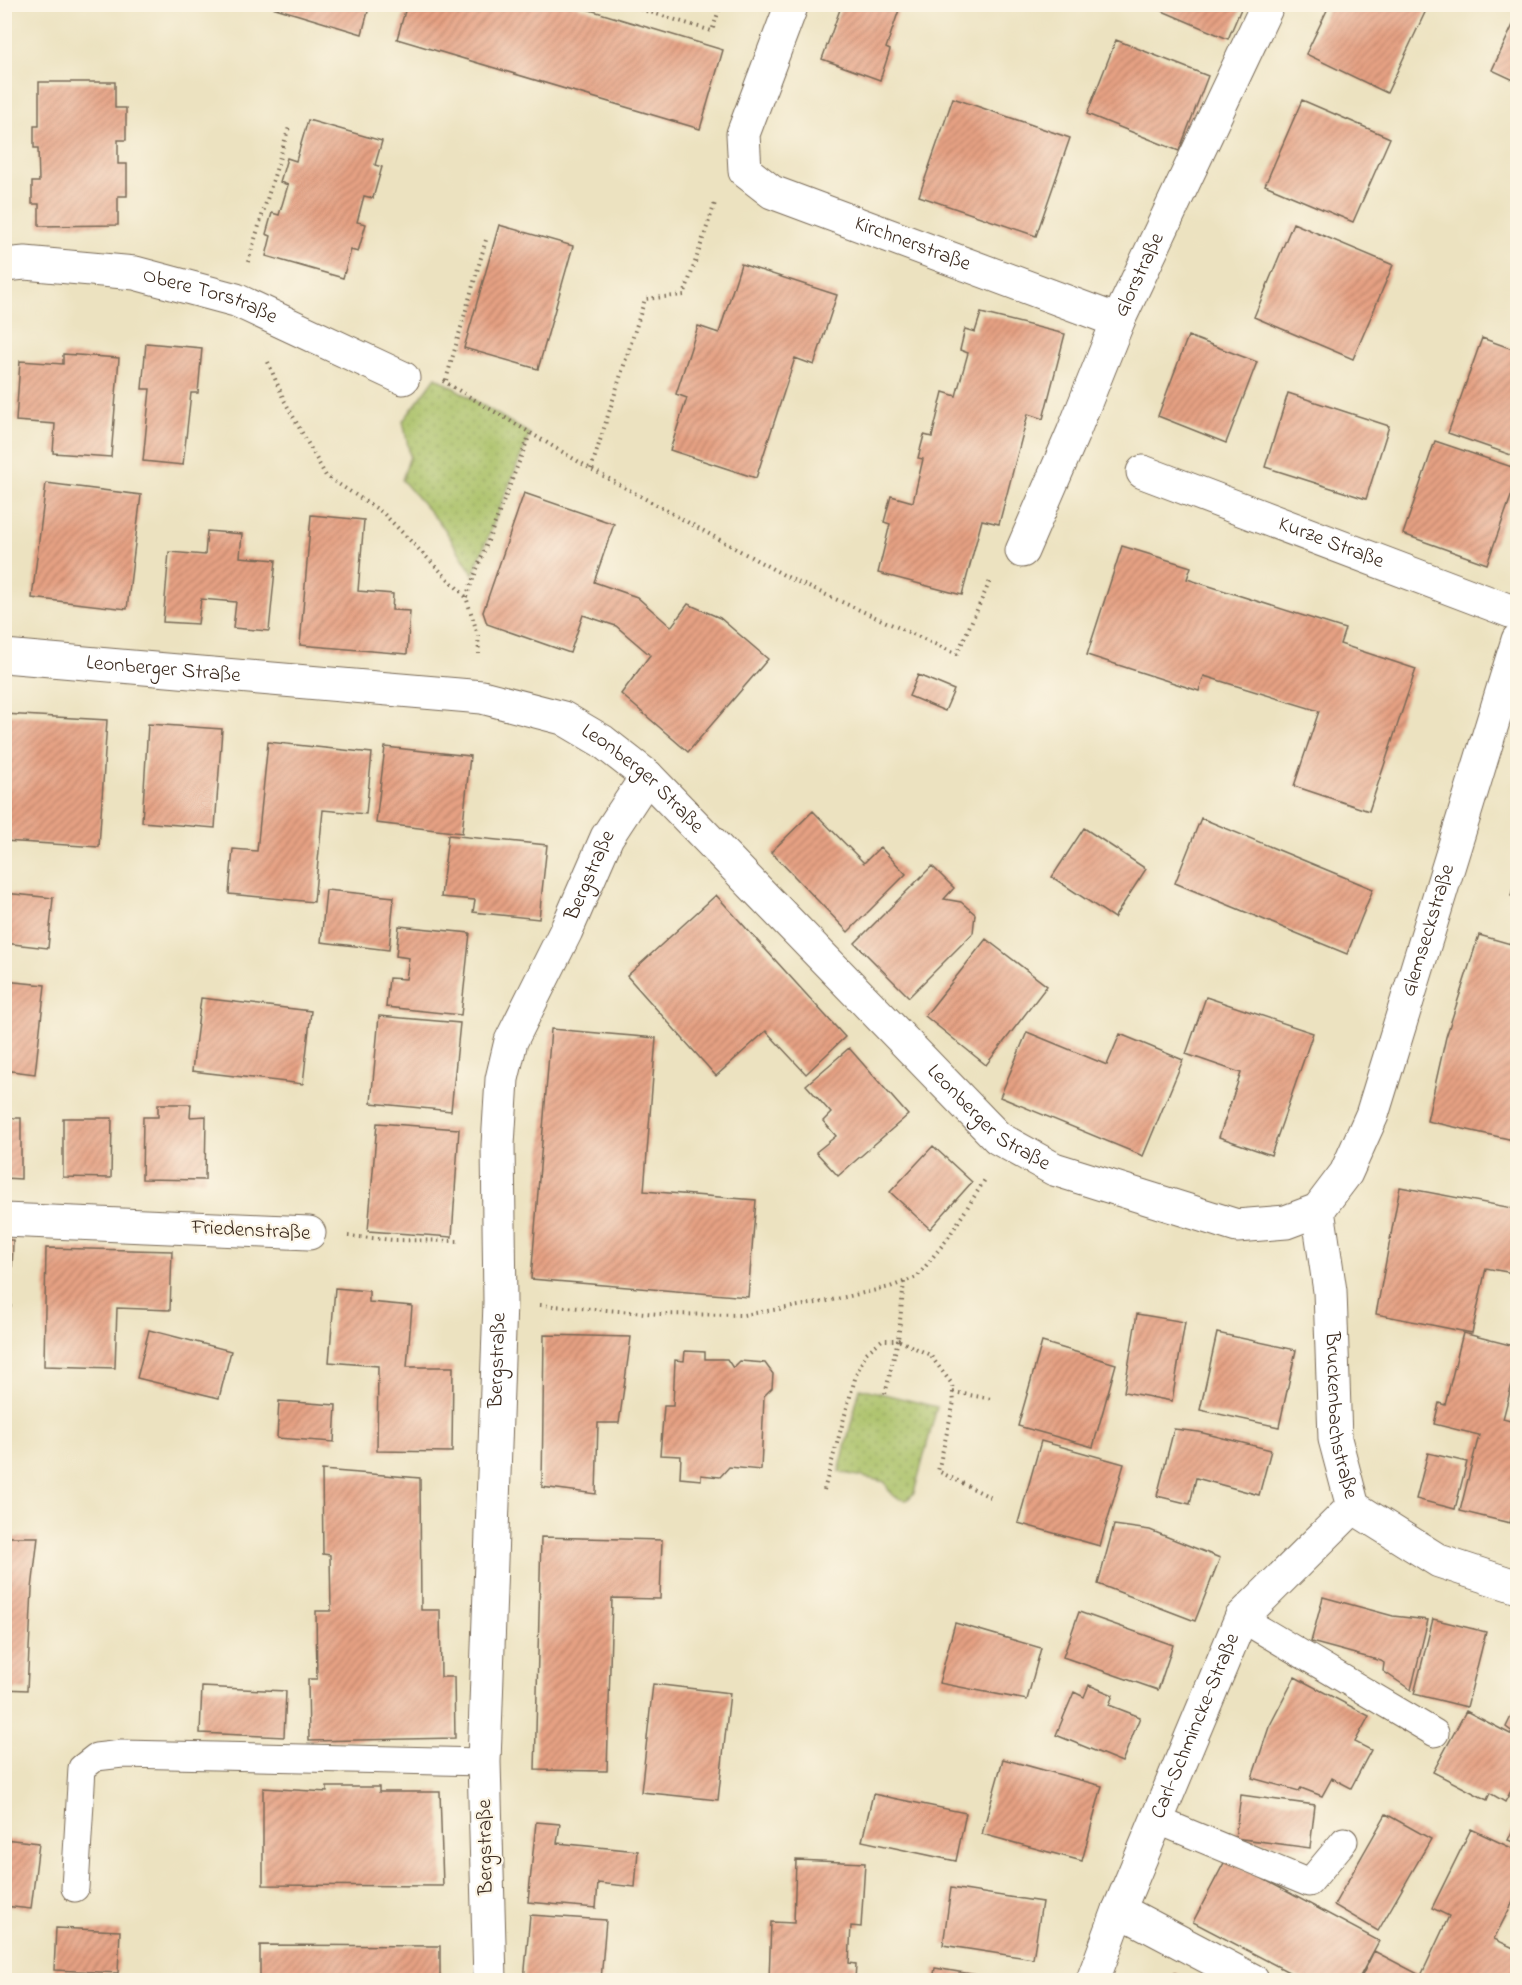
<svg xmlns="http://www.w3.org/2000/svg" width="1522" height="1985" viewBox="0 0 1522 1985" font-family="'Indie Flower',sans-serif">
<style>
.park{fill:url(#park-dots);stroke:#717441;stroke-width:1.5}
.building{fill:url(#building-hatch)}
.lines{fill:none;stroke-linecap:round;stroke-linejoin:round}
.lane-casing{stroke:#796a57;stroke-width:29}
.street-casing{stroke:#796a57;stroke-width:35}
.secondary-casing{stroke:#796a57;stroke-width:35}
.path{stroke:#796a57;stroke-width:4;stroke-dasharray:1.5 4.5;stroke-linecap:butt}
.lane{stroke:#fff;stroke-width:27}
.street{stroke:#fff;stroke-width:33}
.secondary{stroke:#fff;stroke-width:33}
.labels{text-anchor:middle;dominant-baseline:central;stroke-width:4.5;stroke-linejoin:round;paint-order:stroke}
.street-label{font-size:21px;fill:#3b2a1e;stroke:#fcf5e5}
</style>
<defs>
<pattern id="park-dots" width="8" height="8" patternUnits="userSpaceOnUse" patternTransform="scale(1.5)"><rect width="8" height="8" fill="#a7bf64"/><path d="M2 2h.1M6 6h.1" fill="none" stroke="#899b52" stroke-width="1.8" stroke-linecap="round"/></pattern>
<pattern id="building-hatch" width="6" height="6" patternUnits="userSpaceOnUse" patternTransform="scale(1.5)"><rect width="6" height="6" fill="#e6a183"/><path d="M-1 1l2-2M0 6l6-6M5 7l2-2" fill="none" stroke="#bc836b"/></pattern>
</defs>
<rect width="100%" height="100%" fill="#fcf5e5"/>
<filter id="ink" filterUnits="userSpaceOnUse"><feTurbulence type="fractalNoise" baseFrequency=".0167" numOctaves="2"/><feDisplacementMap in="SourceGraphic" scale="12" xChannelSelector="R" yChannelSelector="G"/><feConvolveMatrix kernelMatrix="1 2 1 2 8 2 1 2 1" color-interpolation-filters="sRGB"/></filter>
<filter id="wash" filterUnits="userSpaceOnUse"><feTurbulence type="fractalNoise" baseFrequency=".008" numOctaves="4" result="noise"/><feDisplacementMap in="SourceGraphic" scale="24" xChannelSelector="R" yChannelSelector="G"/><feGaussianBlur stdDeviation="1.35" result="paint"/><feColorMatrix in="noise" values="0 0 0 0 0 0 0 0 0 0 0 0 0 0 0 0 0 1.4 0 .05"/><feComposite in="paint" operator="in"/></filter>
<g filter="url(#wash)">
<rect width="100%" height="100%" fill="#ece2c0"/>
<path class="park" d="M436 377 530 434 473 574 444 528 402 480 410 456 403 421Z
M860 1388 937 1407 914 1493 907 1500C893 1499 890 1495 885 1482L839 1472Z"/>
<g id="blocks">
<path class="building" d="M262 4H370L362 34Z
M407 4H570L723 50 700 129 397 39Z
M842 4H901L886 48 890 50 880 80 822 59Z
M1146 4H1243L1228 39Z
M1330 4H1429L1387 93 1306 54Z
M1513 25 1518 27V82L1492 70Z
M1116 40 1208 76 1179 151 1087 114Z
M39 82H115V108H126V140H118V164H127V196H118V225L39 226V204H32V182H39L38 148H34V126H39Z
M953 98 1070 138 1036 236 919 196Z
M1302 100 1390 138 1353 222 1265 185Z
M308 120 382 141 375 165 382 167 373 198 364 196 357 222 366 224 358 252 351 250 343 278 266 256 271 236 266 234 272 213 279 215 288 185 280 182 287 158 296 161Z
M1293 223 1393 265 1353 359 1254 317Z
M499 225 573 246 538 369 464 348Z
M741 264 837 295 814 365 795 358 756 478 670 450 687 398 676 394 698 326 719 333Z
M981 313 1065 334 1043 419 1028 414 999 524 982 520 962 595 878 573 890 524 884 522 891 496 913 502 923 459 918 458 924 435 932 437 943 392 956 396 968 353 960 350 965 329 975 332Z
M1188 336 1257 362 1226 443 1158 416Z
M1482 338 1518 351V445L1514 456 1448 433Z
M146 343 202 348 198 393H191L183 465 143 461 150 389H142Z
M63 354 119 358 111 457 53 453 55 424 16 421 20 361 63 364Z
M1288 393 1389 426 1366 499 1265 467Z
M1435 441 1518 469V477L1487 564 1403 534Z
M46 483 141 495 127 609 32 598Z
M524 493 614 524 594 582 637 597 671 627 688 604 720 618 768 659 688 752 621 694 650 655 616 626 583 615 570 653 487 624 483 612Z
M311 515 364 520 358 591 393 594 392 610 410 611 407 654 300 645Z
M207 531 242 534 240 557 276 560 269 631 233 628 236 602 201 599 198 624 163 622 169 552 205 555Z
M1122 546 1191 567 1187 579 1345 629 1340 644 1416 669 1369 811 1294 786 1319 711 1204 676 1199 691 1087 655Z
M918 675 954 690 945 711 909 696Z
M4 714 107 720 99 847 4 841Z
M148 724 222 729 215 828 142 822Z
M268 742 372 753 366 814 323 810 314 902 229 894 233 849 257 851Z
M385 747 470 756 462 833 376 823Z
M813 811 864 863 880 847 906 874 848 932 771 852Z
M1201 818 1373 889 1347 954 1175 883Z
M1084 828 1146 869 1114 918 1052 877Z
M448 835 547 845 539 919 473 912 475 900 441 897Z
M932 866 954 888 944 899 961 902 975 914 973 933 909 997 855 943Z
M1517 872H1518V897L1511 896Z
M326 890 394 897 389 950 321 942Z
M4 893 53 898 48 948 4 943Z
M716 895 845 1037 806 1074 766 1031 716 1076 627 976Z
M399 926 470 933 461 1015 386 1007 389 978 406 979 409 958 396 956Z
M1479 935 1518 946V1141L1427 1121 1446 1037Z
M986 939 1047 986 986 1065 925 1016Z
M4 981 45 985 35 1074 4 1070Z
M1206 997 1313 1033 1271 1155 1219 1137 1241 1073 1186 1054Z
M201 998 311 1011 303 1084 192 1071Z
M379 1016 460 1023 451 1111 371 1103Z
M551 1029 656 1038 644 1191 756 1200 748 1297 531 1279Z
M1027 1032 1107 1065 1120 1034 1183 1060 1143 1156 1000 1097Z
M849 1048 908 1115 838 1176 816 1152 836 1136 823 1121 831 1113 806 1085Z
M158 1104H191L190 1117 206 1116 205 1180 142 1179 143 1117H158Z
M4 1118H21V1179L4 1178Z
M63 1118H112L111 1178 63 1177Z
M377 1123 459 1129 452 1237 368 1231Z
M933 1146 972 1182 930 1229 890 1192Z
M1400 1187 1518 1209V1274L1486 1268 1472 1333 1376 1314Z
M4 1240H13L11 1307H4Z
M46 1248 172 1251 170 1310 117 1308 115 1368 44 1366Z
M335 1288 369 1291V1302L412 1306 407 1367H453L452 1452 377 1451 378 1366 329 1362Z
M1137 1314 1185 1322 1172 1401 1124 1392Z
M149 1330 231 1351 219 1398 137 1378Z
M1217 1333 1296 1350 1279 1427 1200 1410Z
M1463 1333 1518 1347V1361L1503 1419 1518 1423V1494L1510 1523 1460 1511 1479 1435 1434 1424 1439 1403 1445 1405Z
M544 1335 631 1337 619 1423H598L596 1494 542 1487Z
M1042 1342 1116 1364 1093 1447 1018 1426Z
M685 1351 705 1352V1359H727L733 1368 740 1361 765 1363 773 1374 772 1388 764 1396 761 1470 729 1467 720 1477 701 1475V1480L680 1478 681 1456 660 1455 664 1406H673L675 1360 684 1361Z
M279 1401 336 1405 334 1442 277 1438Z
M1174 1429 1199 1432 1271 1450 1259 1495 1196 1478 1190 1504 1157 1496Z
M1041 1441 1124 1464 1100 1546 1018 1523Z
M1428 1453 1467 1462 1455 1509 1416 1499Z
M322 1470 420 1478 421 1610H440L441 1677H454L455 1738 309 1741 308 1679H317L316 1611H331L330 1555 323 1554Z
M1114 1525 1150 1530 1220 1558 1195 1621 1098 1584Z
M4 1537H38L32 1589 27 1690 4 1689Z
M541 1537 662 1540 660 1599 612 1598 607 1771 535 1770Z
M1323 1597 1393 1616 1428 1620 1411 1690 1383 1671 1384 1663 1381 1661 1311 1642Z
M1079 1612 1173 1645 1158 1690 1063 1657Z
M1433 1619 1486 1632 1467 1707 1414 1694Z
M955 1623 1041 1648 1027 1700 939 1683Z
M1295 1677 1369 1716 1355 1742 1371 1750 1351 1788 1332 1778 1322 1796 1301 1788 1299 1791 1252 1778 1269 1727Z
M653 1684 730 1693 718 1800 641 1792Z
M1089 1685 1113 1695 1109 1705 1140 1717 1122 1762 1056 1735 1074 1692 1084 1697Z
M202 1687 286 1691 284 1737 200 1733Z
M1518 1702V1736L1506 1727Z
M1466 1711 1518 1738 1516 1749 1518 1750V1778L1505 1802 1490 1793 1487 1800 1433 1772Z
M1003 1759 1102 1786 1082 1861 982 1834Z
M327 1787H379V1792H440L443 1886 263 1885V1788L327 1792Z
M873 1794 966 1813 956 1861 862 1841Z
M1241 1795 1315 1805 1310 1848 1235 1838Z
M1386 1814 1431 1839 1378 1931 1334 1905Z
M1518 1819V1844L1508 1840Z
M536 1822 560 1824 557 1843 638 1851 635 1887 598 1883 596 1908 528 1902Z
M1471 1829 1518 1851V1892L1494 1939 1518 1950V1980H1419L1449 1916 1432 1908Z
M4 1839 39 1843 31 1909 4 1906Z
M1226 1859 1379 1941 1358 1980H1304L1193 1922Z
M796 1860 865 1863 861 1927 851 1926 849 1963 856 1964 855 1980H769L771 1922 794 1923Z
M951 1888 1042 1902 1033 1959 943 1945Z
M530 1915 606 1920 601 1980H524Z
M56 1928 120 1931 118 1973 54 1970Z
M260 1945 440 1946V1980H260Z
M1374 1951 1420 1975 1417 1980H1360Z
M935 1968 1001 1979V1980H933Z
M1175 1973 1188 1980H1171Z"/>
</g>
</g>
<g filter="url(#ink)">
<use href="#blocks" fill-opacity="0" stroke="#796a57" stroke-width="1.5"/>
<g class="lines">
<defs>
<path id="lane" d="M1241 1618 1435 1733
M1157 1820 1309 1883 1344 1841
M75 1888 82 1768 96 1757 122 1754 484 1762"/>
<g id="street">
<path id="s1" d="M792 4 743 134 745 171 772 192 1118 321"/>
<path id="s2" d="M4 265 25 263 135 273 236 300 403 378"/>
<path id="s3" d="M1143 472 1518 614"/>
<path id="s4" d="M1022 551 1073 433 1118 321 1268 4"/>
<path id="s5" d="M1318 1210 1330 1291 1335 1439 1353 1507 1439 1561 1518 1587"/>
<path d="M4 1220 309 1233"/>
<path d="M1119 1910 1252 1980"/>
<path id="s6" d="M490 1980 484 1762 500 1302 498 1145 502 1079 511 1041 566 931 607 837 647 776"/>
<path id="s7" d="M1093 1980 1119 1910 1241 1618 1353 1507"/>
</g>
<g id="secondary">
<path id="s8" d="M4 656 482 697 563 718 602 741 647 776 998 1138 1054 1169 1237 1226 1286 1222 1318 1210 1346 1173 1372 1115 1518 640"/>
</g>
</defs>
<use href="#lane" class="lane-casing"/>
<use href="#street" class="street-casing"/>
<use href="#secondary" class="secondary-casing"/>
<path class="path" d="M623 4 712 31 721 4
M732 4 746 9
M248 262 289 127
M268 362 284 400 326 476 382 512 466 597 478 635 479 654
M446 380 486 240
M443 381 591 469 791 579 957 654 991 579
M591 469 645 299 684 295 716 200
M466 597 530 434
M348 1236 394 1240 458 1241
M904 1282 898 1340 930 1355 952 1384 954 1402 938 1471 992 1498
M540 1305 659 1314 743 1315 823 1302 890 1287 917 1277 948 1238 986 1178
M953 1392 992 1399
M824 1490 856 1375 866 1353 882 1340H898L885 1394"/>
<use href="#lane" class="lane"/>
<use href="#street" class="street"/>
<use href="#secondary" class="secondary"/>
</g>
</g>
<g class="labels">
<g class="street-label">
<text stroke="none"><textPath href="#s1" startOffset="360">Kirchnerstraße</textPath></text>
<text stroke="none"><textPath href="#s4" startOffset="300">Glorstraße</textPath></text>
<text stroke="none"><textPath href="#s2" startOffset="210">Obere Torstraße</textPath></text>
<text stroke="none"><textPath href="#s3" startOffset="201">Kurze Straße</textPath></text>
<text stroke="none"><textPath href="#s8" startOffset="160">Leonberger Straße</textPath></text>
<text stroke="none"><textPath href="#s8" startOffset="664">Leonberger Straße</textPath></text>
<text stroke="none"><textPath href="#s6" startOffset="1124">Bergstraße</textPath></text>
<text stroke="none"><textPath href="#s8" startOffset="1812">Glemseckstraße</textPath></text>
<text stroke="none"><textPath href="#s8" startOffset="1150">Leonberger Straße</textPath></text>
<text transform="translate(251 1231) rotate(3)">Friedenstraße</text>
<text stroke="none"><textPath href="#s6" startOffset="620">Bergstraße</textPath></text>
<text stroke="none"><textPath href="#s5" startOffset="207">Bruckenbachstraße</textPath></text>
<text stroke="none"><textPath href="#s7" startOffset="274">Carl-Schmincke-Straße</textPath></text>
<text transform="translate(486 1847) rotate(-91)">Bergstraße</text>
</g>
</g>
<rect width="1522" height="1985" fill="none" stroke="#fcf5e5" stroke-width="24"/>
</svg>
